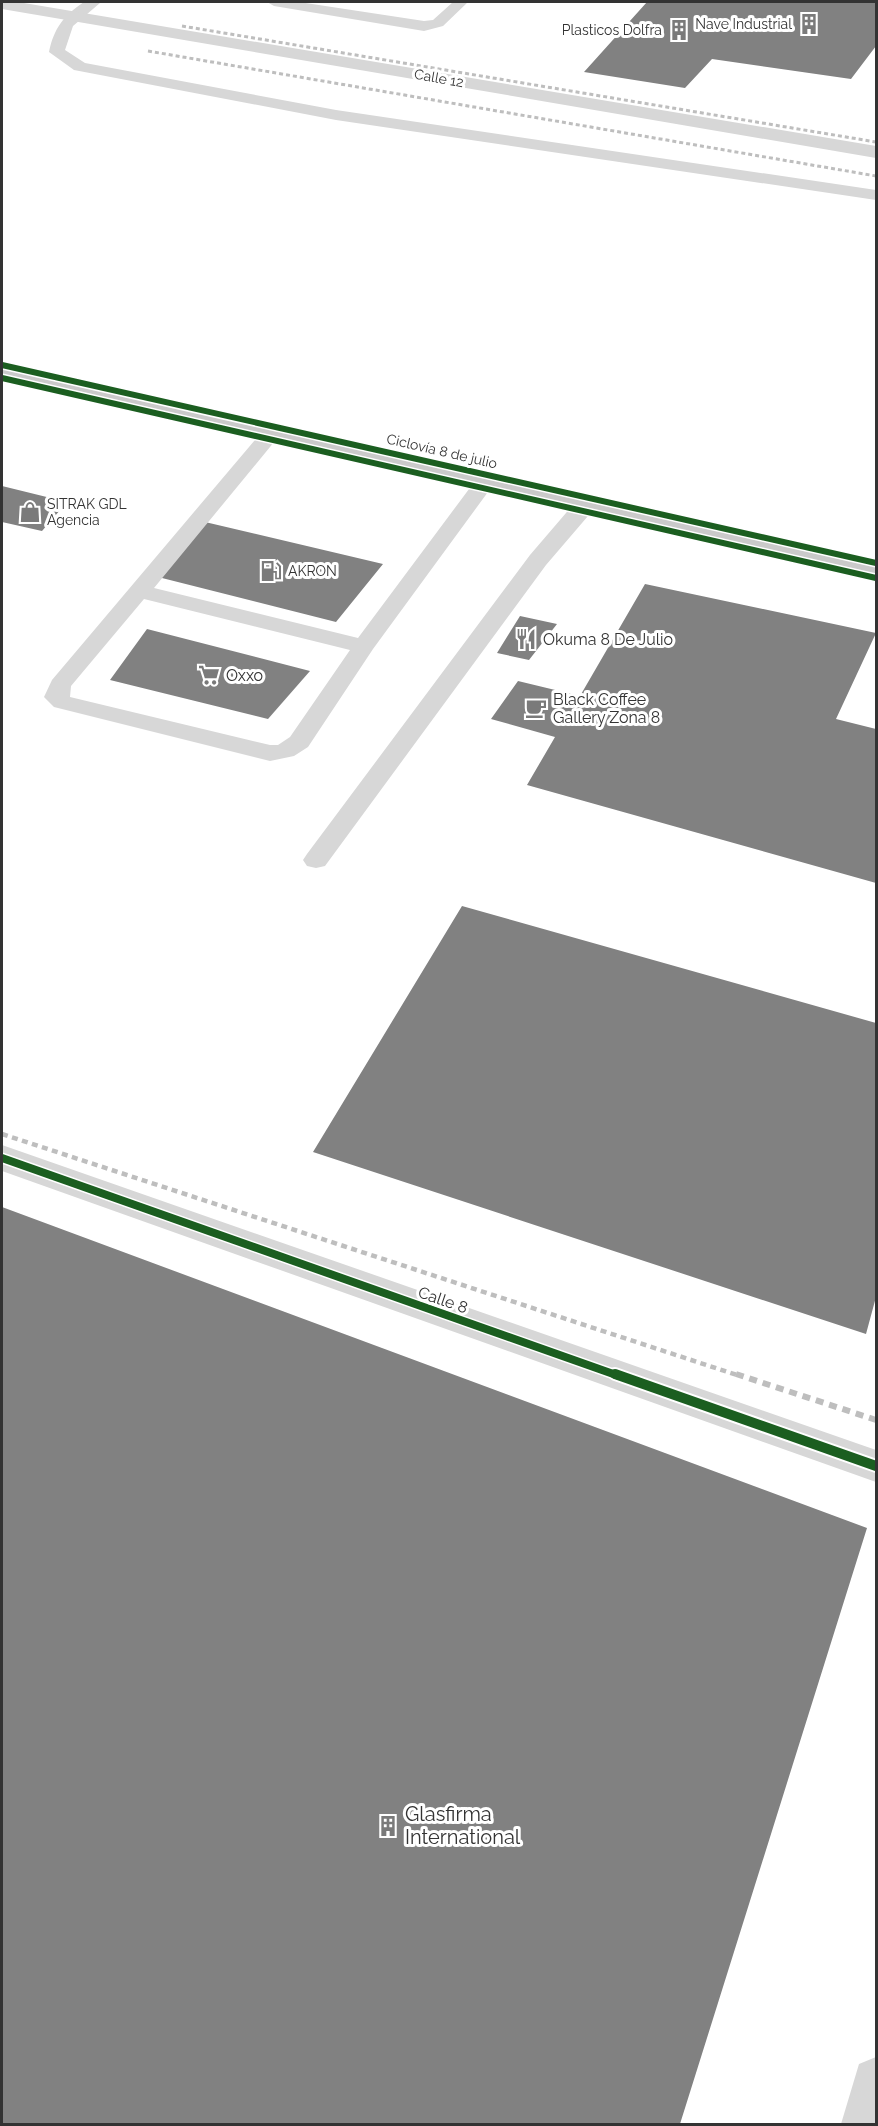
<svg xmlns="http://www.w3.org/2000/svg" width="878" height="2126" viewBox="0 0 878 2126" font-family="Raleway,sans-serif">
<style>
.building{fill:#818181}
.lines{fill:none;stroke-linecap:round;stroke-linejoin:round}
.service{fill:#d7d7d7;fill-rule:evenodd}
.minor{fill:#d7d7d7;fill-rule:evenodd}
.primary{fill:#cacaca;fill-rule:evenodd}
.rail-far2{stroke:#bebebe;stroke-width:3;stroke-dasharray:4 3;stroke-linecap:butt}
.rail-far1{stroke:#bebebe;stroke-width:4.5;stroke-dasharray:6 4.5;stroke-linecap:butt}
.rail{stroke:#bebebe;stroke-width:6;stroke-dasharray:8 6;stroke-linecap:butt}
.cycleway-far2-casing{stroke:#fff;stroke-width:9}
.cycleway-far1-casing{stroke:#fff;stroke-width:11}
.cycleway-casing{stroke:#fff;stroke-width:14}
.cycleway-far2{stroke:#1b5e20;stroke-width:6}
.cycleway-far1{stroke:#1b5e20;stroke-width:8}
.cycleway{stroke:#1b5e20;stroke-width:10}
.labels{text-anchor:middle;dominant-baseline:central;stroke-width:6;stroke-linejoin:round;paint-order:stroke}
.far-poi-label{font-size:14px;fill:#333;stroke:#fff;text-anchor:end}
.far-street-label{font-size:14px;fill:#333;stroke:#fff}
.poi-label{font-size:16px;fill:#333;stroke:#fff;text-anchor:start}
.street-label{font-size:16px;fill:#333;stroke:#fff}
.near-poi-label{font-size:20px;fill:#333;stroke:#fff;text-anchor:start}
</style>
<rect width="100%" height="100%" fill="#fff"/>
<path class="building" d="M647 2H876V46L851 79 712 59 685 88 584 72Z
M2 486 67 502 42 531 2 522Z
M205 522 383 564 336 622 158 577Z
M645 584 876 633 836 719 876 729V883L527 785 555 737 491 719 518 681 580 696Z
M520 616 557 624 529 660 497 653Z
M147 629 310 671 268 719 110 680Z
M462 906 876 1023V1297L866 1334 313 1152Z
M2 1207 867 1528 680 2124H2Z"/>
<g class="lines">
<path class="service" d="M84 2 100 3 73 26 65 50 85 63 336 110 876 190V200L336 120 74 70 49 52C54 28 64 15 84 2Z
M267 2H299L424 21 433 20 453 2H468L443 26 424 31 274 6Z
M272 426 279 428 282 432 279 436 154 588 358 638 478 477H492L496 481 373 649 308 747 294 756 270 761 54 707 44 697 52 680 265 428ZM144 599 350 650 290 737 278 745H270L70 697 71 686Z
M586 498 594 499 597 504 594 509 546 565 325 866 316 868 307 866 303 860 307 854 530 555 578 499Z"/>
<path class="minor" d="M2 2H18L876 146V158L2 9Z
M2 1145 876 1450V1482L2 1171Z
M876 2057V2124H841L859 2064Z"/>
<path class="primary" d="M2 364 876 562V578L2 378Z"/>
<path class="rail-far2" d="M182 26 876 142
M148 51 876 176"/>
<path class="rail-far1" d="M2 1134 740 1376"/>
<path class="rail" d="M736 1374 876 1420"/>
<defs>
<path id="cycleway-far2" d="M2 365 876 563
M2 378 876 578"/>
<path id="cycleway-far1" d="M2 1158 619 1376"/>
<path id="cycleway" d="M615 1374 876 1466"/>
</defs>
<use href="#cycleway-far2" class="cycleway-far2-casing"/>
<use href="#cycleway-far1" class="cycleway-far1-casing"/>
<use href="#cycleway" class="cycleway-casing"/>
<use href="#cycleway-far2" class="cycleway-far2"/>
<use href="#cycleway-far1" class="cycleway-far1"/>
<use href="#cycleway" class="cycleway"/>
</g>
<defs>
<symbol id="building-bare" viewBox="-9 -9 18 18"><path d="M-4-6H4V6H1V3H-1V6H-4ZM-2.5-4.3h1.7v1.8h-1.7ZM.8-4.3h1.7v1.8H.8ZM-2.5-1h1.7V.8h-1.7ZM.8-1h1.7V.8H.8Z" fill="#7a7a7a" stroke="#fff" stroke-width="2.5" paint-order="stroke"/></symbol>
<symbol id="shop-bare" viewBox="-9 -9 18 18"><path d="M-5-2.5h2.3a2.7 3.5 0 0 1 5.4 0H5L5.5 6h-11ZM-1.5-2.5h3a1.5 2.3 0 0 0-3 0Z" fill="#7a7a7a" stroke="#fff" stroke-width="2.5" paint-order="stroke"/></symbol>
<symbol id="fuel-bare" viewBox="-9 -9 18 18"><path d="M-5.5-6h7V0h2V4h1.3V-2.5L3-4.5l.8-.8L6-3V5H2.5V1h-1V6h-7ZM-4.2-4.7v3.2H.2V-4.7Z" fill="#7a7a7a" stroke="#fff" stroke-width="2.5" paint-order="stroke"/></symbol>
<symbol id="restaurant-bare" viewBox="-9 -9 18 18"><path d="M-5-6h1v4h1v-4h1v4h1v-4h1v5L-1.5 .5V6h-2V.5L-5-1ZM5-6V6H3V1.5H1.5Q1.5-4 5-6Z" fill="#7a7a7a" stroke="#fff" stroke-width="2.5" paint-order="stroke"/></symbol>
<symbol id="supermarket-bare" viewBox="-9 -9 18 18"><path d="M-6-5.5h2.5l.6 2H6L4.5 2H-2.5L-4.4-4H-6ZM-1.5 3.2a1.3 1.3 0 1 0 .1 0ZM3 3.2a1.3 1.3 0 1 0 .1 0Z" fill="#7a7a7a" stroke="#fff" stroke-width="2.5" paint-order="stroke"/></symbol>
<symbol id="cafe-bare" viewBox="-9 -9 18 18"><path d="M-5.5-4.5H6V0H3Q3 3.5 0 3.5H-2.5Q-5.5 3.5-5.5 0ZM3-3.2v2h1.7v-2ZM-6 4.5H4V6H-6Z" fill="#7a7a7a" stroke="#fff" stroke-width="2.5" paint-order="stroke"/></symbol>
</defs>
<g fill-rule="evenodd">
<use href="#building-bare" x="794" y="9" width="30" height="30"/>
<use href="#building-bare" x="664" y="15" width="30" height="30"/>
<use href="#shop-bare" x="15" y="497" width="30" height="30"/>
<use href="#fuel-bare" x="256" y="556" width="30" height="30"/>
<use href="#restaurant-bare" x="511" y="624" width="30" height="30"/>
<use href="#supermarket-bare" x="194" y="660" width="30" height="30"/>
<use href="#cafe-bare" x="521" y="693" width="30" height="30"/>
<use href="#building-bare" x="373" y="1811" width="30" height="30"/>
</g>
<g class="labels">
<g class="far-poi-label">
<text x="792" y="24">Nave Industrial</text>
<text x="662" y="30">Plasticos Dolfra</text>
<text x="47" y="504" text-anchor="start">SITRAK GDL<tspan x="47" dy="16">Agencia</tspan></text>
<text x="288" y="571" text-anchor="start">AKRON</text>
</g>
<g class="far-street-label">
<text transform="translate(439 78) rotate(10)">Calle 12</text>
<text transform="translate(442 451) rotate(13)">Ciclovía 8 de julio</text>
</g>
<g class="poi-label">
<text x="543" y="639">Okuma 8 De Julio</text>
<text x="226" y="675">Oxxo</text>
<text x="553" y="699">Black Coffee<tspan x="553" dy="18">Gallery Zona 8</tspan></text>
</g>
<g class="street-label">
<text transform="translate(443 1300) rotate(19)">Calle 8</text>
</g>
<g class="near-poi-label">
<text x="405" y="1814">Glasfirma<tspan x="405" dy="23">International</tspan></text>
</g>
</g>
<rect width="878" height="2126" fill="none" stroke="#333333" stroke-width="6"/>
</svg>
